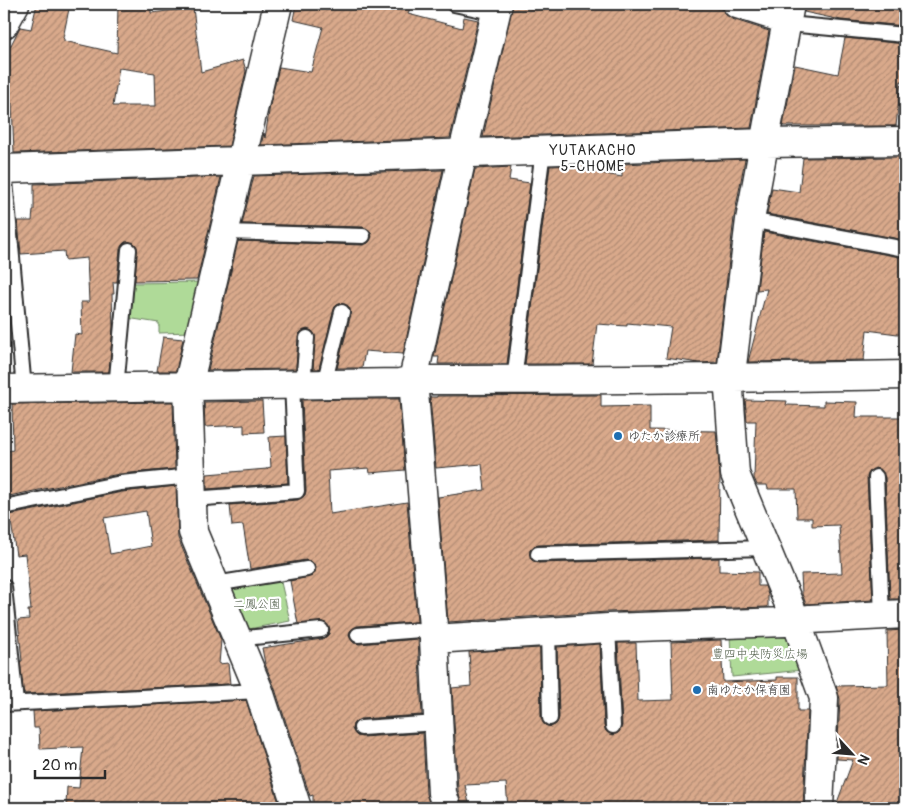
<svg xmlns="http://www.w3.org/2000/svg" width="909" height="812" viewBox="0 0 909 812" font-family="Pangolin,'Klee One',sans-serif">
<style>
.green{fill:#afda98;stroke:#6d8262}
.building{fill:url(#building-hatch);stroke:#2b2b2b;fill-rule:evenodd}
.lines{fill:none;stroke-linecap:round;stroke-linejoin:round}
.service-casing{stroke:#2b2b2b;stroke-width:18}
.minor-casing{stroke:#2b2b2b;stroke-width:31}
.service{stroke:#fff;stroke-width:14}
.minor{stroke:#fff;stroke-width:28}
.poi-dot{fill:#1f6fb2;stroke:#fff;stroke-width:2}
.labels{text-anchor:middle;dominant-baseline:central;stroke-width:4.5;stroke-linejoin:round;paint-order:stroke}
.poi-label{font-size:12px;fill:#2b2b2b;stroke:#fff;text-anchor:start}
.park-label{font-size:12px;fill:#53604c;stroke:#fff}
.neighbourhood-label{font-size:14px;letter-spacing:1px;fill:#2b2b2b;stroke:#fff}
</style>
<defs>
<pattern id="building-hatch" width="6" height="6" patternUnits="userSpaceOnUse" patternTransform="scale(1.25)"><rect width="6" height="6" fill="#d9a98b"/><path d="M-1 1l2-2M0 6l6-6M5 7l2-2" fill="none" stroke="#b08a72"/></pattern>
</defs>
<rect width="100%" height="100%" fill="#fff"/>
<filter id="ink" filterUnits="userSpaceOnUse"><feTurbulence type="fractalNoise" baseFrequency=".02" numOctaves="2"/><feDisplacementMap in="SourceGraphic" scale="10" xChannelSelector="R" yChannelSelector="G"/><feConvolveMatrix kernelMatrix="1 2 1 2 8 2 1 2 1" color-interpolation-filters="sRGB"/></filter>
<g filter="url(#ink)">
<path class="green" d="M205 282 193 332 159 333V323L127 318 131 283Z
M280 578 290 621 249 629 237 621 226 592 235 586Z
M789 632 803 670 732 677 730 636Z"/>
<path class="building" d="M37 4H70L63 38 64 39V41L117 53 118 4H151V13L193 8 201 72 243 60 246 71 229 146 14 153 12 103 4 102V59L20 27 31 29ZM119 68 155 73 156 106H113Z
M296 4H411L408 14 462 28 464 17 478 20 450 138 261 145 264 133 265 138 270 105 279 67 311 72 323 27 293 20Z
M513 4H702L723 10 726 15 732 19 769 31 751 128 483 137Z
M805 4H905V26L841 20 804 12Z
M845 38 905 44V68L904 82 901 81 896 126H783L795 65 838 74Z
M905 157V240L767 214 772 188 799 192 803 158Z
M745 159 734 218 717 362 699 363 666 358 671 327 627 323V326L597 324 592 364H525L550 166 584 165 583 170 622 177V164Z
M511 167 509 180 530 183 507 364H438L439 357H434L475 169Z
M443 170 403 354 365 351 362 368H337L351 314 348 306 340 304 336 306 334 310 319 369H313L315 335 312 331 307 329 300 333 298 337 296 369 208 370 238 241 363 245 368 243 372 237 370 231 363 227 242 224 254 176Z
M221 177 197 280 135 281 137 247 134 243 125 242 120 249 117 282H113L114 294H112L113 327 109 372H71L75 334 82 335 81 302H89L87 258 65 260 64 251 21 254 18 221H32L33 210H34V184Z
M764 232 905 258V335L867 330 864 360 748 362 767 289 757 290Z
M163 337 183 339 176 371H157Z
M601 395V407L650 406V430L716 431 720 476 719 540 538 545 533 547 530 550 531 559 538 563 719 558V571L758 572V586H765L768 595V607L607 612 448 622 438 497 485 490 482 464 436 468 430 397H437V396Z
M355 399H399L405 470 370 473 369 468 328 471 330 514 407 502 417 622 357 626 350 631 349 636 354 643 359 644 418 639 422 715 360 719 353 724 352 729 357 736 362 737 423 733 426 794 431 808H313V795L310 796 274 686 265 664 262 648 322 639 329 634 330 629 324 622 298 624 290 581 312 576 315 572 316 567 311 561 306 560 250 569 243 525 232 526 230 505 298 500 305 495 306 491 302 400Z
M745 400 787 401 786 405 824 406V401L857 402 856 417H902V480L905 479V599H890L885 477 880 470 875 468 869 473 867 477 873 600 806 604 802 594 801 574 842 573 839 525 812 526V518H797L796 489H768L767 485H757L754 478 756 421H747Z
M262 401 264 432 244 433V425L205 427 204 402Z
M173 402 175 469 119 474 4 497V452L13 450 12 404Z
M286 436 288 483 207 489V474L267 469V468L271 467 269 437Z
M176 486 178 538 221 640 219 664 228 663 230 684 25 694 23 690 20 661H22L18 620 29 619 28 610H31L25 554 16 555 10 515 122 492ZM146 511 151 546 110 554 104 518Z
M905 630V768L901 808H835L853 760 837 759 840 699 836 686 888 685 887 631Z
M721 640 723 682 777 680V677H798V711H808L803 805 780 804V806L761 808H727V805L623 808H508L506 783 465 785 470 808H462L458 790 452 688 471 686 469 652 540 648 541 718 545 725 551 727 557 723 559 718 557 647 600 644 604 726 606 731 613 735 618 733 622 726 618 643H636L638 701 673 700 671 642Z
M246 700 280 806 273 808H191L148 805V808H100L66 805 67 787 79 788 83 747 40 749 39 728H34L33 711Z"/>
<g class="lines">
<defs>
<path id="service" d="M454 4 496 13
M787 20 799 25 905 35
M4 169 24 389
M750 220 905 249
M223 232 363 236
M514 380 543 150
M303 384 307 338
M324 384 342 312
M116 388 129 250
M876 477 882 615
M192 499 297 491 292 384
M4 507 121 483 191 476
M538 554 766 548
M215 584 307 569
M4 587 16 703
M608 628 613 726
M548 631 550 718
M358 635 433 629
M237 639 321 630
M4 704 259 691
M361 728 438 723"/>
<path id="minor" d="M278 4 188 386 193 532 259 691 297 808
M737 4 787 20
M790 4 750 220 729 390 735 474 796 621 824 698 819 808
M4 24 15 4
M4 169 765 143 905 141
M4 389 400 383 413 380C577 380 741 378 905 375
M434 639 608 628 786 622 810 619 905 614
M447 808 442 793 434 639 413 380 463 152 498 4"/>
</defs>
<use href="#service" class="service-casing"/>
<use href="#minor" class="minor-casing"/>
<use href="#service" class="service"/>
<use href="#minor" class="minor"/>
</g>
</g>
<g class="poi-dot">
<circle cx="618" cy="436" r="5"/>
<circle cx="697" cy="690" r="5"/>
</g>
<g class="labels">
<g class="poi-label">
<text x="628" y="436">ゆたか診療所</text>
<text x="707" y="690">南ゆたか保育園</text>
</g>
<g class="park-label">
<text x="257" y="604">二鳳公園</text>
<text x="760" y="654">豊四中央防災広場</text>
</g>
<g class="neighbourhood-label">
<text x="593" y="150">YUTAKACHO<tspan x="593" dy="16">5-CHOME</tspan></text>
</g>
</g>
<rect width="909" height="812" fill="none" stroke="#fff" stroke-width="20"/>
<rect x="10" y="10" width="889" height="792" fill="none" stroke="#2b2b2b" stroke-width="2" filter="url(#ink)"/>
<g transform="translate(852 754) rotate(116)" stroke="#ffffff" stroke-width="4" paint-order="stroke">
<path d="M0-4L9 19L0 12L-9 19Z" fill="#2b2b2b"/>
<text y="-8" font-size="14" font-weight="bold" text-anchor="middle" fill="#2b2b2b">N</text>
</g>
<path d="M35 770v8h70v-8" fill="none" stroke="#2b2b2b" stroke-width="2.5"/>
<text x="42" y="770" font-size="15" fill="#2b2b2b" stroke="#ffffff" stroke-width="4" paint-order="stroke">20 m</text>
</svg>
